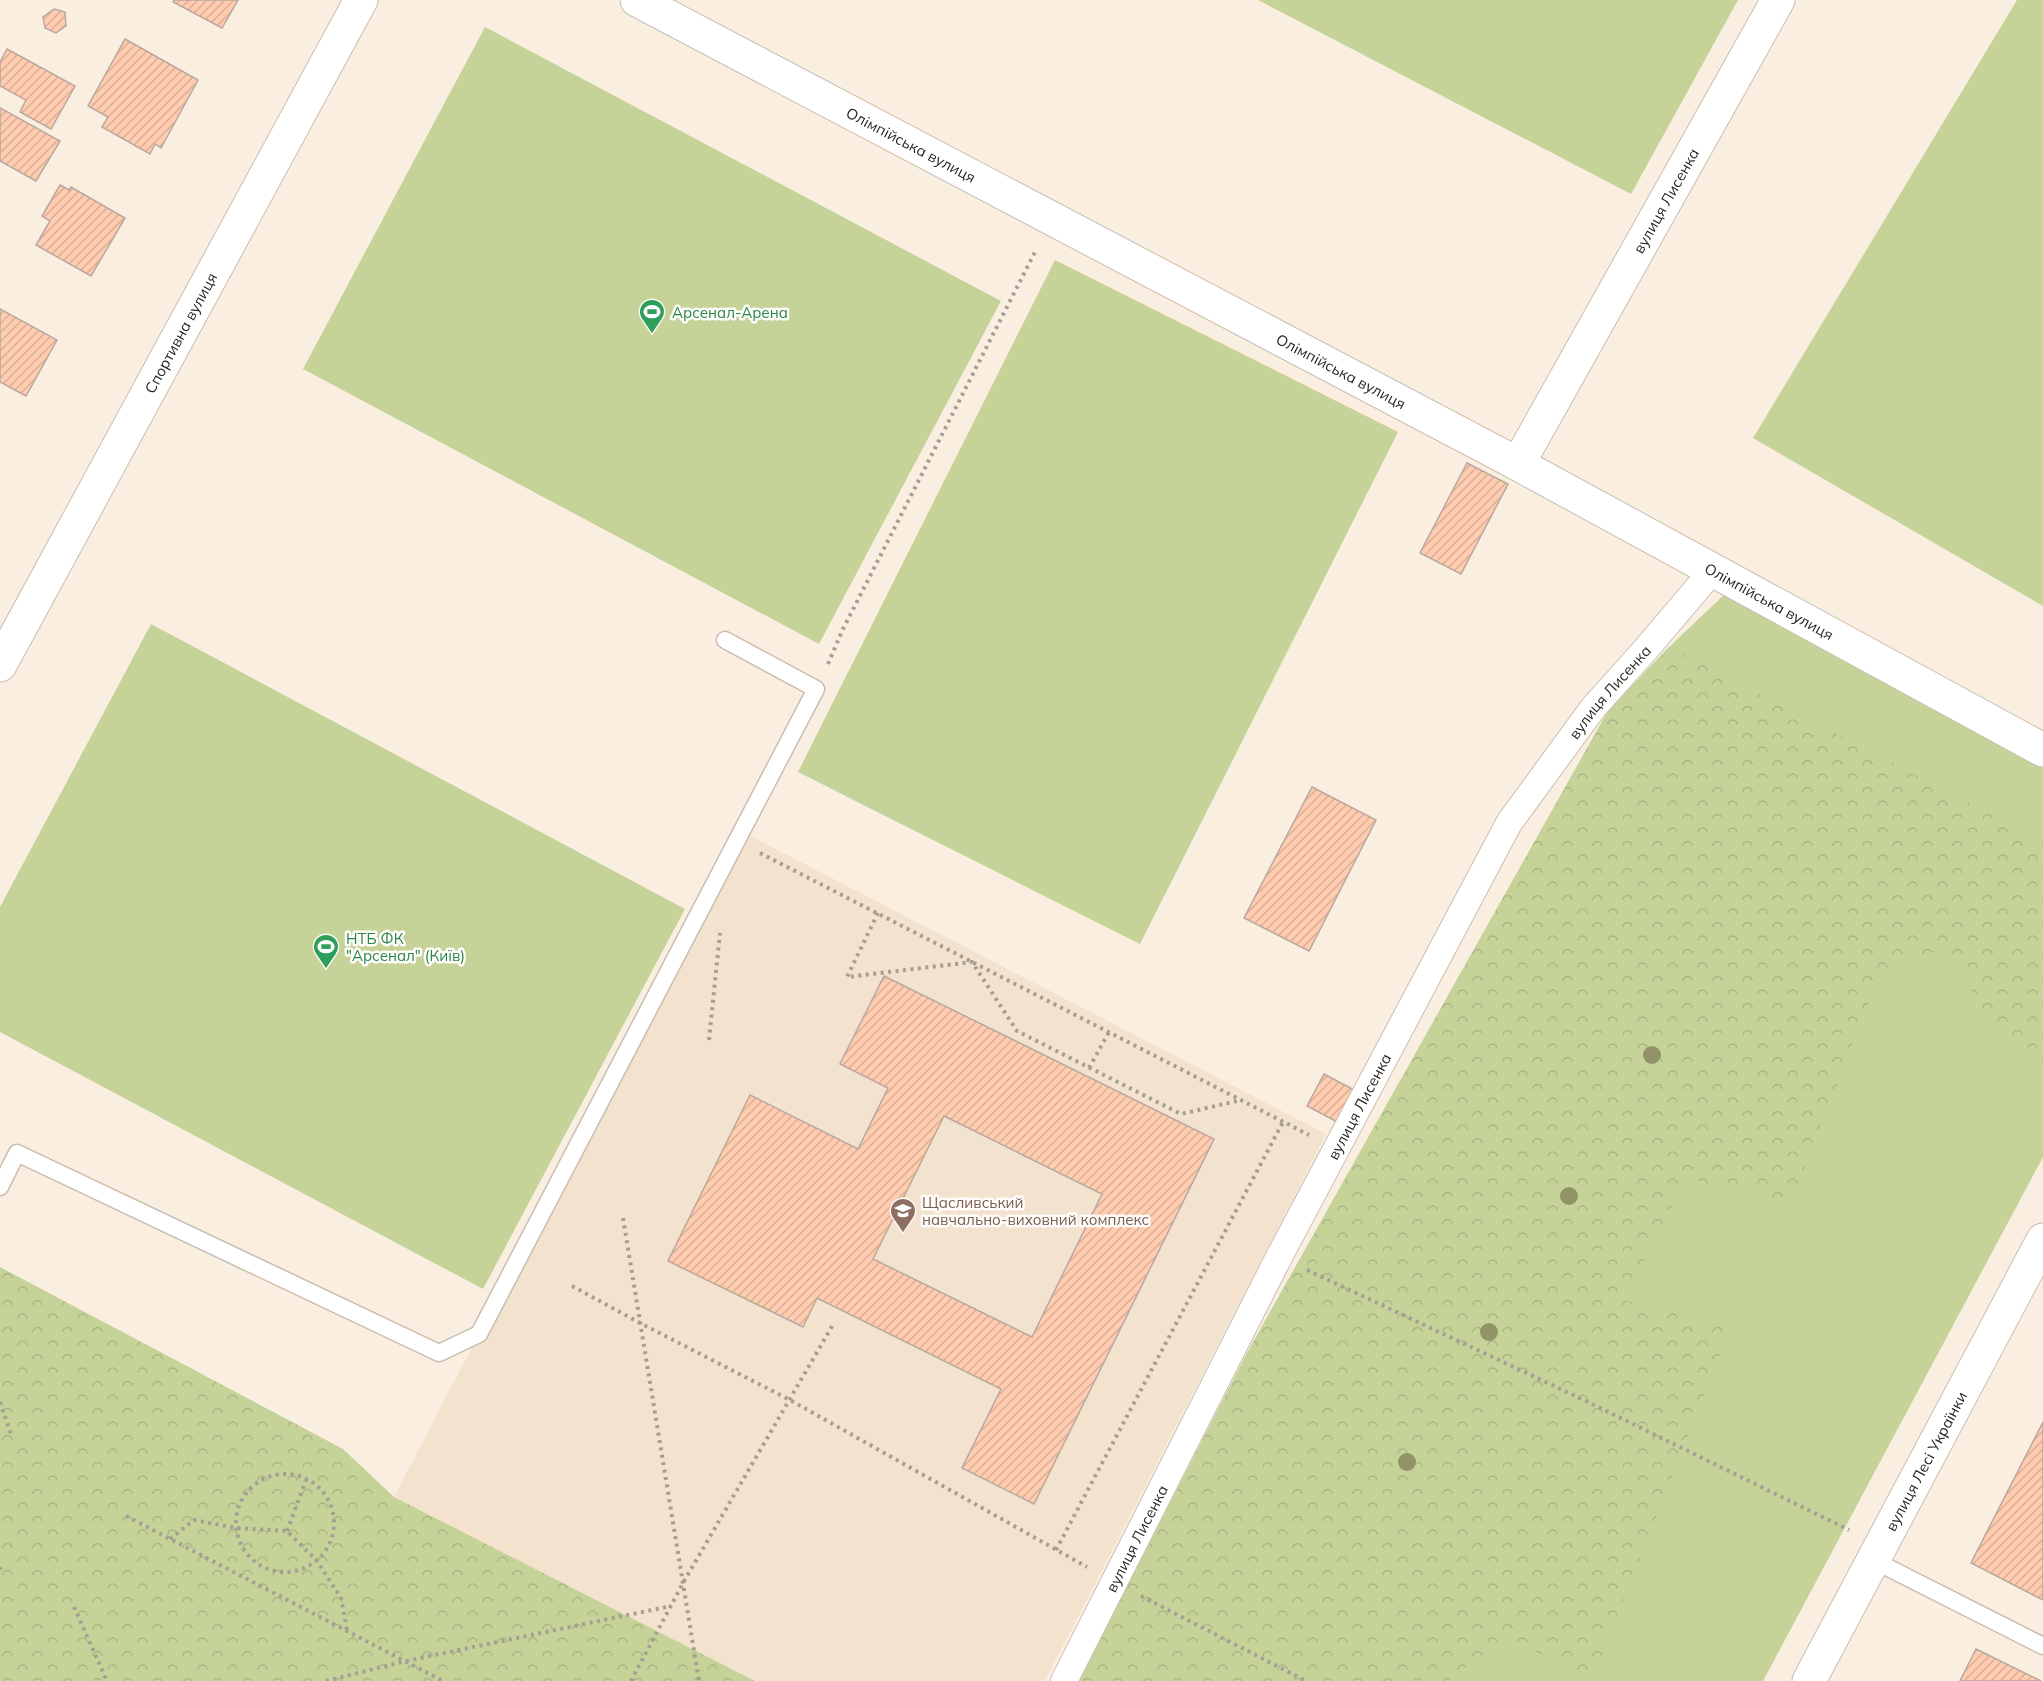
<svg xmlns="http://www.w3.org/2000/svg" width="2043" height="1681" viewBox="0 0 2043 1681" font-family="Mulish,sans-serif">
<style>
.built{fill:#f3e2ce}
.green{fill:#c5d399}
.forest{fill:url(#forest-crowns)}
.building{fill:url(#building-hatch);stroke:#b8a89f;stroke-width:1.5;fill-rule:evenodd}
.lines{fill:none;stroke-linecap:round;stroke-linejoin:round}
.service-casing{stroke:#c9beb1;stroke-width:19}
.pedestrian-casing{stroke:#c9beb1;stroke-width:28}
.minor-casing{stroke:#c9beb1;stroke-width:35}
.tertiary-casing{stroke:#c9beb1;stroke-width:35}
.path{stroke:#a69e93;stroke-width:4;stroke-dasharray:3 4.5;stroke-linecap:butt}
.service{stroke:#fff;stroke-width:16}
.pedestrian{stroke:#fff;stroke-width:26}
.minor{stroke:#fff;stroke-width:33}
.tertiary{stroke:#fff;stroke-width:33}
.tree{fill:#929366}
.labels{text-anchor:middle;dominant-baseline:central;stroke-width:5;stroke-linejoin:round;paint-order:stroke}
.street-label{font-size:15px;fill:#2a2621;stroke:#fffcfa}
.leisure-label{font-size:15px;fill:#27864d;stroke:#fffcfa;text-anchor:start}
.education-label{font-size:15px;fill:#785e54;stroke:#fffcfa;text-anchor:start}
</style>
<defs>
<pattern id="forest-crowns" width="20" height="18" patternUnits="userSpaceOnUse" patternTransform="scale(1.5)"><rect width="20" height="18" fill="#c5d399"/><path d="M2 6a3 3 0 1 1 6 0M12 15a3 3 0 1 1 6 0" fill="none" stroke="#a9b584"/></pattern>
<pattern id="building-hatch" width="6" height="6" patternUnits="userSpaceOnUse" patternTransform="scale(1.5)"><rect width="6" height="6" fill="#ffccaf"/><path d="M-1 1l2-2M0 6l6-6M5 7l2-2" fill="none" stroke="#dbaf96"/></pattern>
</defs>
<rect width="100%" height="100%" fill="#f9eee0"/>
<path class="built" d="M741 831 1326 1134 1045 1681H755L394 1497Z"/>
<path class="green" d="M1258 0H1738L1631 194Z
M2017 0H2043V606L1753 438Z
M485 27 1001 301 819 644 303 369Z
M1055 260 1398 432 1140 944 798 772Z
M1725 594 2043 765V1157L1763 1681H1079L1247 1353 1608 711 1669 647Z
M151 624 685 909 483 1289 0 1032V907Z"/>
<path class="forest" d="M1669 647 2043 841V1072L1982 1008 1949 947 1882 969 1791 1202 1686 1178 1625 1300 1731 1328 1593 1678 1505 1638 1449 1681H1079L1247 1353 1608 711Z
M0 1267 343 1449 394 1497 755 1681H0Z"/>
<path class="building" d="M174 0H238L222 28 173 2Z
M54 9 65 12 66 26 56 33 45 28 43 17Z
M125 39 198 80 161 148 155 144 150 154 102 127 108 117 88 106Z
M7 49 75 86 51 129 20 112 26 100 0 86V62Z
M0 108 60 141 36 181 0 161Z
M60 185 69 190 71 187 125 218 91 276 36 245 50 221 42 216Z
M0 309 57 340 26 396 0 382Z
M1467 463 1508 484 1461 574 1420 553Z
M1312 787 1376 820 1309 951 1244 918Z
M884 976 1214 1139 1034 1504 962 1468 1001 1389 817 1298 803 1327 668 1261 750 1095 858 1149 888 1088 840 1064ZM944 1116 1102 1194 1032 1337 873 1259Z
M1324 1074 1358 1092 1341 1124 1307 1106Z
M2043 1422V1600L1971 1563Z
M1976 1649 2041 1681H1960Z"/>
<g class="lines">
<defs>
<path id="service" d="M0 1187 17 1153 439 1353 479 1334 816 689 725 640
M1873 1560 2043 1646"/>
<g id="pedestrian">
<path id="s1" d="M1064 1681 1279 1257 1509 823 1593 708 1646 649 1713 570"/>
</g>
<g id="minor">
<path id="s2" d="M1518 464 1778 0"/>
<path id="s3" d="M0 665 361 0"/>
</g>
<g id="tertiary">
<path id="s4" d="M637 0 1518 464 2043 750"/>
<path id="s5" d="M1809 1681 2043 1240"/>
</g>
</defs>
<use href="#service" class="service-casing"/>
<use href="#pedestrian" class="pedestrian-casing"/>
<use href="#minor" class="minor-casing"/>
<use href="#tertiary" class="tertiary-casing"/>
<path class="path" d="M828 664 842 631 1036 250
M760 853 1309 1135
M878 913 847 977 972 962 1017 1031 1181 1114 1241 1100
M709 1040 720 933
M1089 1068 1109 1032
M623 1218 699 1681
M1307 1270 1584 1400 1849 1530
M572 1286 640 1323 790 1400 1087 1567
M0 1402 11 1434
M236 1523a49 49 0 1 1 98 0a49 49 0 1 1-98 0Z
M126 1516 443 1681
M287 1531 306 1480
M170 1539 194 1520 236 1528 287 1531 317 1561 341 1598 347 1630
M1056 1550 1283 1122
M0 1569 1 1567
M1141 1596 1306 1681
M74 1607 107 1681
M326 1681 406 1661 671 1606
M631 1681 683 1583 834 1323"/>
<use href="#service" class="service"/>
<use href="#pedestrian" class="pedestrian"/>
<use href="#minor" class="minor"/>
<use href="#tertiary" class="tertiary"/>
</g>
<g class="tree">
<circle cx="1652" cy="1055" r="9"/>
<circle cx="1569" cy="1196" r="9"/>
<circle cx="1489" cy="1332" r="9"/>
<circle cx="1407" cy="1462" r="9"/>
</g>
<defs>
<symbol id="stadium-pin" viewBox="-11 -11 22 30"><path d="M0 17L-7.5 6A9.5 9.5 0 1 1 7.5 6Z" fill="#2e9e5b" stroke="#fffcfa"/><path d="M0-5a6.5 5 0 1 0 0 10a6.5 5 0 1 0 0-10ZM-3.5-1.8h7v3.6h-7Z" fill="#fff"/></symbol>
<symbol id="school-pin" viewBox="-11 -11 22 30"><path d="M0 17L-7.5 6A9.5 9.5 0 1 1 7.5 6Z" fill="#8d6e63" stroke="#fffcfa"/><path d="M0-5L7-2L0 1L-7-2ZM-4 1L0 2.5L4 1V4Q0 6-4 4Z" fill="#fff"/></symbol>
</defs>
<g fill-rule="evenodd">
<use href="#stadium-pin" x="637" y="297" width="30" height="40"/>
<use href="#stadium-pin" x="311" y="932" width="30" height="40"/>
<use href="#school-pin" x="888" y="1196" width="30" height="40"/>
</g>
<g class="labels">
<g class="street-label">
<text stroke="none"><textPath href="#s4" startOffset="310">Олімпійська вулиця</textPath></text>
<text stroke="none"><textPath href="#s2" startOffset="302">вулиця Лисенка</textPath></text>
<text stroke="none"><textPath href="#s3" startOffset="378">Спортивна вулиця</textPath></text>
<text stroke="none"><textPath href="#s4" startOffset="796">Олімпійська вулиця</textPath></text>
<text stroke="none"><textPath href="#s4" startOffset="1282">Олімпійська вулиця</textPath></text>
<text stroke="none"><textPath href="#s1" startOffset="1132">вулиця Лисенка</textPath></text>
<text stroke="none"><textPath href="#s1" startOffset="646">вулиця Лисенка</textPath></text>
<text stroke="none"><textPath href="#s5" startOffset="249">вулиця Лесі Українки</textPath></text>
<text stroke="none"><textPath href="#s1" startOffset="160">вулиця Лисенка</textPath></text>
</g>
<g class="leisure-label">
<text x="672" y="312">Арсенал-Арена</text>
<text x="346" y="938">НТБ ФК<tspan x="346" dy="17">"Арсенал" (Київ)</tspan></text>
</g>
<g class="education-label">
<text x="922" y="1202">Щасливський<tspan x="922" dy="17">навчально-виховний комплекс</tspan></text>
</g>
</g>
</svg>
